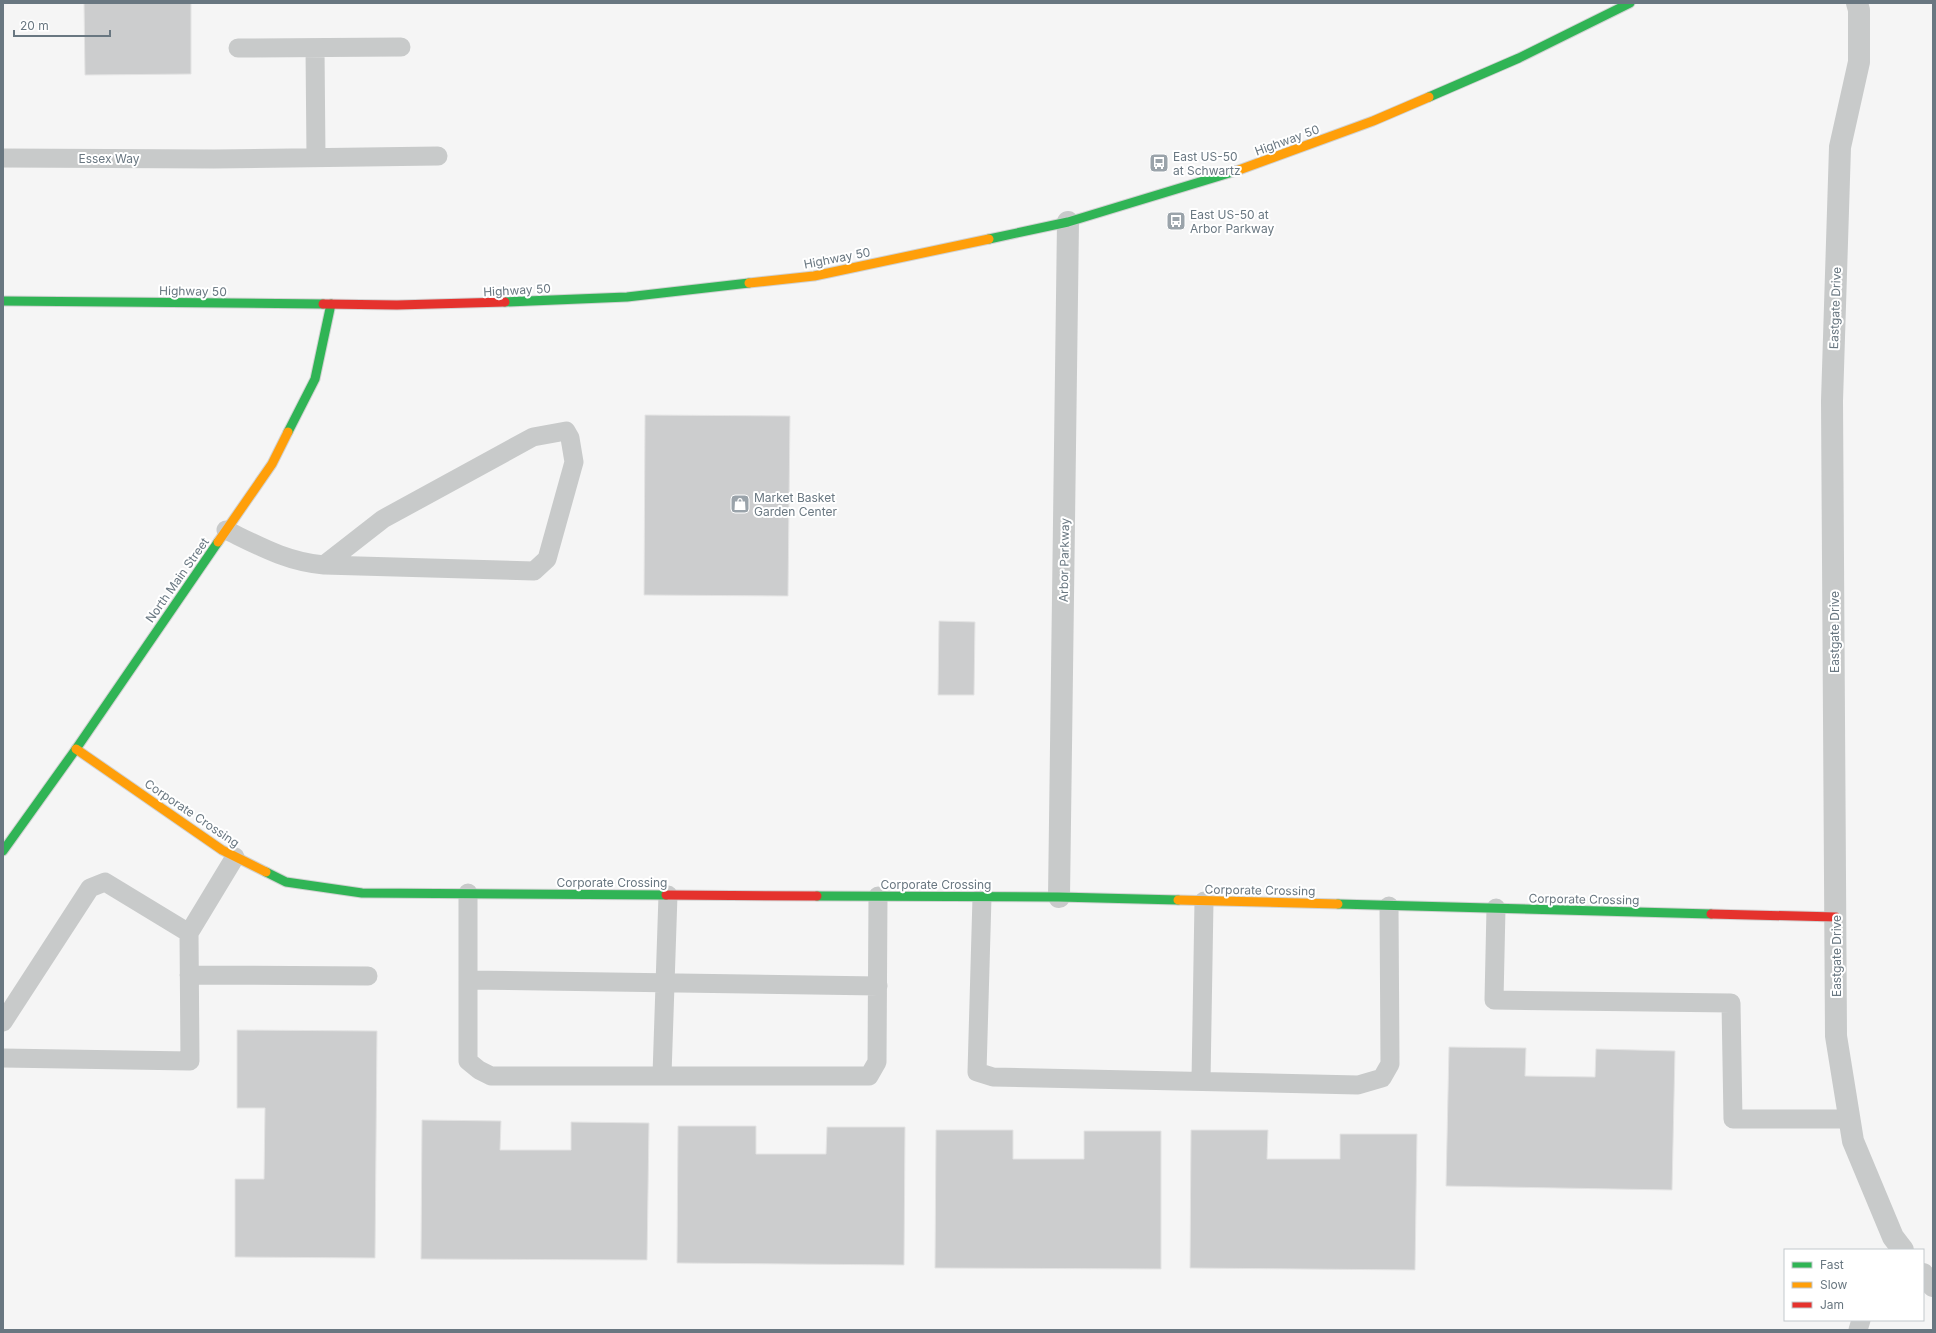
<svg xmlns="http://www.w3.org/2000/svg" width="1936" height="1333" viewBox="0 0 1936 1333" font-family="Inter,sans-serif">
<style>
.building{fill:#cccdce;stroke:#e4e4e4}
.lines{fill:none;stroke-linecap:round;stroke-linejoin:round}
.fast-casing{stroke:#d1d2d2;stroke-width:11}
.slow-casing{stroke:#d1d2d2;stroke-width:11}
.jam-casing{stroke:#d1d2d2;stroke-width:11}
.lane{stroke:#c8caca;stroke-width:19}
.street{stroke:#c8caca;stroke-width:22}
.fast{stroke:#30b455;stroke-width:9}
.slow{stroke:#ff9f0a;stroke-width:9}
.jam{stroke:#e5322d;stroke-width:9}
.labels{text-anchor:middle;dominant-baseline:central;stroke-width:4;stroke-linejoin:round;paint-order:stroke}
.street-label{font-size:12px;fill:#697781;stroke:#fff}
.poi-label{font-size:12px;fill:#697781;stroke:#fff;text-anchor:start}
</style>
<rect width="100%" height="100%" fill="#f5f5f5"/>
<path class="building" d="M84 3H191V74L85 75Z
M645 415 790 416 788 596 644 595Z
M939 621 975 622 974 695H938Z
M237 1030 377 1031 375 1258 235 1257V1179H264L265 1108H237Z
M1449 1047 1526 1048 1525 1076 1595 1077 1596 1049 1675 1051 1672 1190 1446 1186Z
M422 1120 501 1121 500 1150H571V1122L649 1123 647 1260 421 1259Z
M678 1126H756V1154H826L827 1127H905L904 1265 677 1263Z
M936 1130H1013V1159H1084V1131H1161V1269L935 1268Z
M1191 1130H1268L1267 1159H1340V1134H1417L1415 1270 1190 1268Z"/>
<g class="lines">
<defs>
<path id="fast" d="M1429 97 1519 58 1630 3
M989 239 1068 222 1236 171
M3 301 323 304
M505 302 627 297 749 283
M288 432 315 379 331 304
M3 851 76 749 218 542
M266 872 286 882 362 893 666 895
M817 896 1059 897 1178 900
M1338 904 1711 914"/>
<path id="slow" d="M1236 171 1373 121 1429 97
M749 283 814 276 989 239
M218 542 272 464 288 432
M76 749 222 850 266 872
M1178 900 1338 904"/>
<path id="jam" d="M323 304 397 305 505 302
M666 895 817 896
M1711 914 1836 917"/>
</defs>
<use href="#fast" class="fast-casing"/>
<use href="#slow" class="slow-casing"/>
<use href="#jam" class="jam-casing"/>
<path class="lane" d="M238 48 401 47
M315 48 316 157
M3 158 214 159 438 156
M226 530C259 546 287 562 324 565L383 519 533 437 566 431 570 438 574 462 547 559 534 571 324 565
M468 893V1061L479 1070 491 1076H869L877 1062 878 896
M982 897 977 1072 993 1077 1358 1085 1382 1078 1390 1064 1389 906
M1496 908 1494 1000 1731 1003 1733 1119H1850
M189 975 368 976
M468 980 878 986
M3 1022 90 888 105 882 189 933 235 857
M3 1058 190 1061 189 933
M662 1075 668 895
M1201 1081 1204 901
M1858 1330 1861 1320"/>
<path class="street" d="M1857 3 1859 10V62L1840 147 1832 401 1836 1036 1853 1141 1893 1237 1903 1250
M1059 897 1068 222
M1923 1274 1933 1286"/>
<use href="#fast" class="fast"/>
<use href="#slow" class="slow"/>
<use href="#jam" class="jam"/>
</g>
<defs>
<symbol id="bus-square" viewBox="-11 -11 22 22"><rect x="-9" y="-9" width="18" height="18" rx="4" fill="#9aa3aa" stroke="#fff"/><path d="M-5-6H5V4H4V6H2V4H-2V6H-4V4H-5ZM-3.5-4V0h7V-4ZM-3.5 1.2v1.5H-2V1.2ZM2 1.2v1.5H3.5V1.2Z" fill="#fff"/></symbol>
<symbol id="shop-square" viewBox="-11 -11 22 22"><rect x="-9" y="-9" width="18" height="18" rx="4" fill="#9aa3aa" stroke="#fff"/><path d="M-5-2.5h2.3a2.7 3.5 0 0 1 5.4 0H5L5.5 6h-11ZM-1.5-2.5h3a1.5 2.3 0 0 0-3 0Z" fill="#fff"/></symbol>
</defs>
<g fill-rule="evenodd">
<use href="#bus-square" x="1148" y="152" width="22" height="22"/>
<use href="#bus-square" x="1165" y="210" width="22" height="22"/>
<use href="#shop-square" x="729" y="493" width="22" height="22"/>
</g>
<g class="labels">
<g class="street-label">
<text transform="translate(1287 140) rotate(-20)">Highway 50</text>
<text x="109" y="158">Essex Way</text>
<text transform="translate(837 258) rotate(-11)">Highway 50</text>
<text transform="translate(517 290) rotate(-3)">Highway 50</text>
<text transform="translate(193 291) rotate(1)">Highway 50</text>
<text transform="translate(1835 308) rotate(-88)">Eastgate Drive</text>
<text transform="translate(1064 560) rotate(-89)">Arbor Parkway</text>
<text transform="translate(177 580) rotate(-55)">North Main Street</text>
<text transform="translate(1834 632) rotate(-90)">Eastgate Drive</text>
<text transform="translate(192 813) rotate(34)">Corporate Crossing</text>
<text x="612" y="882">Corporate Crossing</text>
<text x="936" y="884">Corporate Crossing</text>
<text transform="translate(1260 890) rotate(1)">Corporate Crossing</text>
<text transform="translate(1584 899) rotate(1)">Corporate Crossing</text>
<text transform="translate(1836 956) rotate(-90)">Eastgate Drive</text>
</g>
<g class="poi-label">
<text x="1173" y="156">East US-50<tspan x="1173" dy="14">at Schwartz</tspan></text>
<text x="1190" y="214">East US-50 at<tspan x="1190" dy="14">Arbor Parkway</tspan></text>
<text x="754" y="497">Market Basket<tspan x="754" dy="14">Garden Center</tspan></text>
</g>
</g>
<rect width="1936" height="1333" fill="none" stroke="#697781" stroke-width="8"/>
<rect x="1784" y="1249" width="140" height="72" fill="#ffffff" stroke="#c3c9cd"/>
<rect x="1792" y="1262" width="20" height="6" fill="#30b455" stroke="#c3c9cd"/>
<text x="1820" y="1269" font-size="12" fill="#697781">Fast</text>
<rect x="1792" y="1282" width="20" height="6" fill="#ff9f0a" stroke="#c3c9cd"/>
<text x="1820" y="1289" font-size="12" fill="#697781">Slow</text>
<rect x="1792" y="1302" width="20" height="6" fill="#e5322d" stroke="#c3c9cd"/>
<text x="1820" y="1309" font-size="12" fill="#697781">Jam</text>
<path d="M14 30v6h96v-6" fill="none" stroke="#697781" stroke-width="2"/>
<text x="20" y="30" font-size="12" fill="#697781" stroke="#ffffff" stroke-width="3" paint-order="stroke">20 m</text>
</svg>
